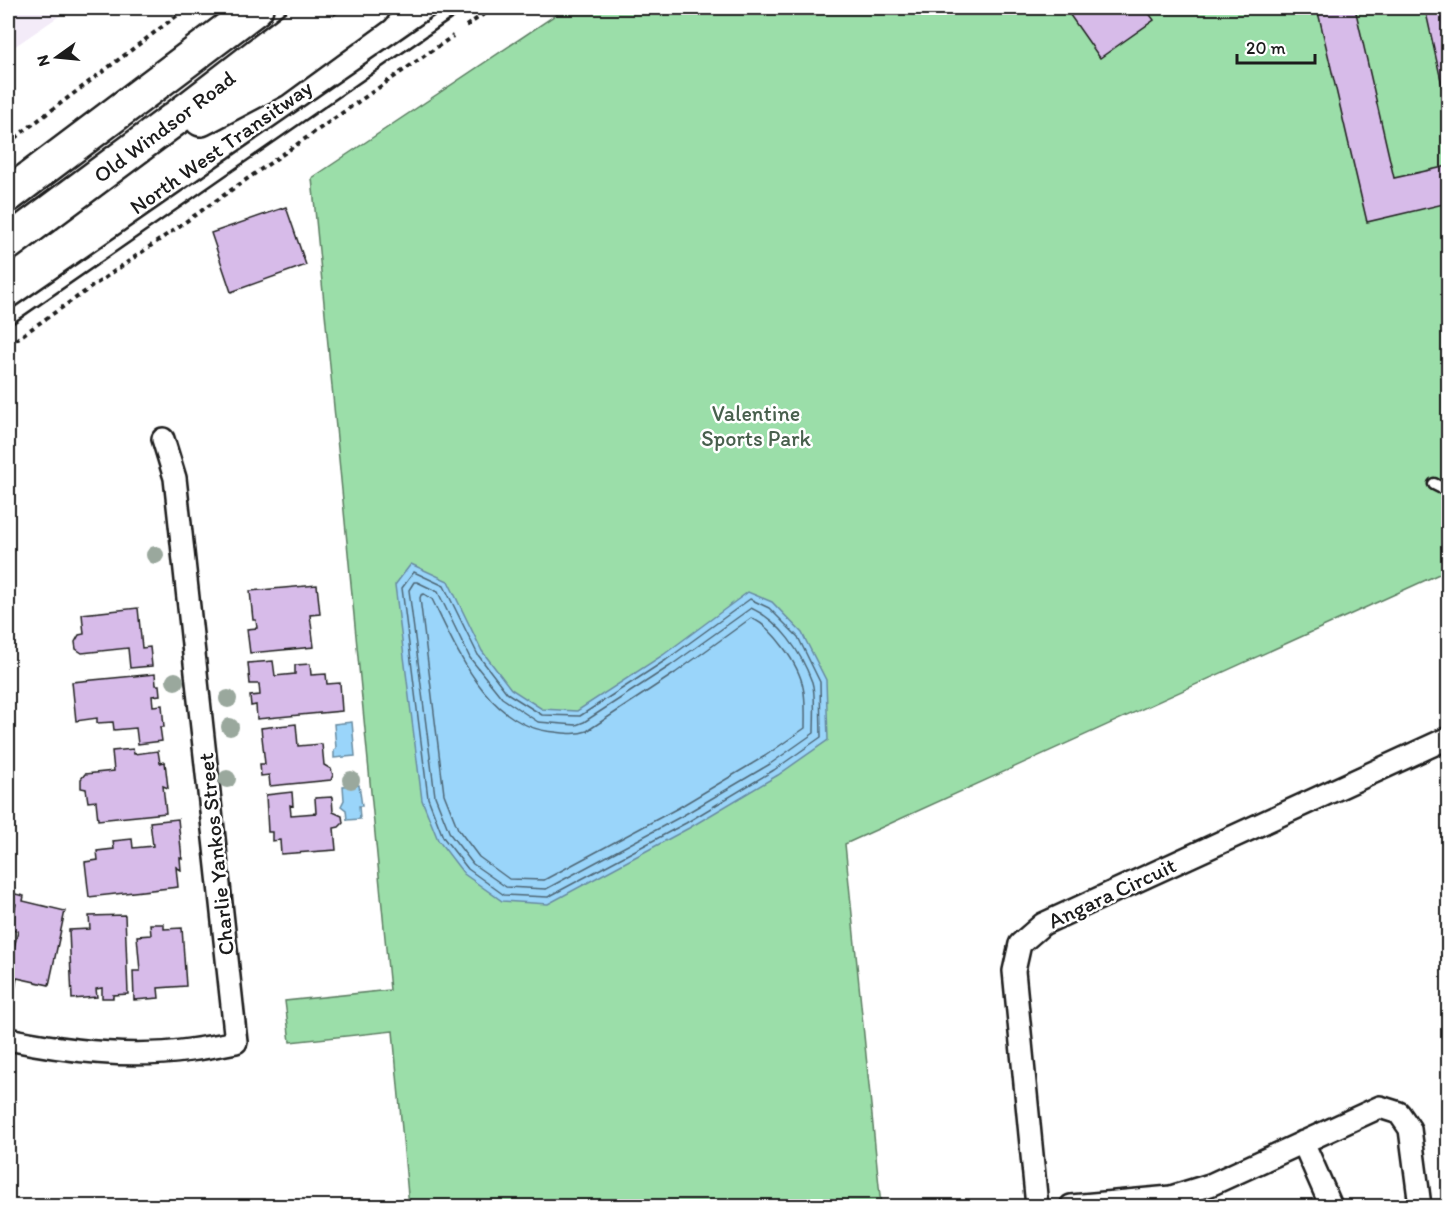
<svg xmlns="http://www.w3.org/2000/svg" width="1456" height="1214" viewBox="0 0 1456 1214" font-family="Itim,sans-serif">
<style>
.built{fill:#f3ebf8}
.green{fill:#9bdea9;stroke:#5c7d62;stroke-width:1.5}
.water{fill:#9ad5fa;stroke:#688ba1;stroke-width:1.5}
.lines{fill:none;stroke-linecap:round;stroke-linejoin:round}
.shore{stroke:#4e6675;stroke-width:1.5}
.building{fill:#d7bbe9;stroke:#1c1c1c;stroke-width:1.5}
.lane-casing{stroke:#1c1c1c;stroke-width:15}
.street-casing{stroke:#1c1c1c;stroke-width:26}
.highway-casing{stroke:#1c1c1c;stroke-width:38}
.path{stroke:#1c1c1c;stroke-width:4;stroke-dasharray:4.5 4.5;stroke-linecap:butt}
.lane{stroke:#fff;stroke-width:10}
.street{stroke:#fff;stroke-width:21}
.highway{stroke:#fff;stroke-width:33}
.tree{fill:#9aa89d}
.labels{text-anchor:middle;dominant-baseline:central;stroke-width:5;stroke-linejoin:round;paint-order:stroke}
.street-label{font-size:22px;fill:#1c1c1c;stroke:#fff}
.park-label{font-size:22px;fill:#48604d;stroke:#fff}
</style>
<rect width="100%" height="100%" fill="#fff"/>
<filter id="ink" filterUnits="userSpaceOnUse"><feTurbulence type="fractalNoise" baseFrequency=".0167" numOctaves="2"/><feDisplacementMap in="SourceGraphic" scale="12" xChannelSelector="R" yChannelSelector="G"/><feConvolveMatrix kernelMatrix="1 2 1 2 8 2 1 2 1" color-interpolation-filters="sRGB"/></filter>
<g filter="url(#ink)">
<path class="built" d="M8 8H71L8 51Z"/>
<path class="green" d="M566 8H1448V570L845 844 881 1206H409L393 1031 290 1042 285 1001 390 990 312 178Z"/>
<path class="water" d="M411 564 448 581 482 651 511 689 542 709 577 711 663 655 748 592 772 602 802 633 826 680 828 740 778 775 689 828 548 904 502 901 464 874 438 840 422 800 395 585Z
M352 722 355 756 334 758V750L336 748 334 724Z
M359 785 362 806H359L360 819 347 820 346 810 341 806 344 800 343 786Z"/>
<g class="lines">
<path class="shore" d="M414 572 444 586 478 655 507 693 542 715 580 716 666 660 750 599 769 608 798 637 820 682 821 737 774 770 686 823 548 897 504 895 468 869 443 837 428 798 402 588Z
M414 582H417L438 592 470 658 502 698 538 722 576 725 584 722 670 666 751 608C780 621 801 652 812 682 816 694 814 720 814 733L770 764 682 816 546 889 506 887 473 864 450 834 435 796 409 590Z
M424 594 432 599C457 650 488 728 555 732 565 733 576 735 587 731L675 673 751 618C772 626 799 665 803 687 806 699 805 715 805 728L765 756 678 808 544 880 509 879 479 857 458 829 444 794 420 598 421 595Z"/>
</g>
<path class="building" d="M1065 8H1145L1154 20 1100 58Z
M1341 8H1355L1394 178 1448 166V203L1367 222 1318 12Z
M1425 8H1448V112Z
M286 207 306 265 231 292 211 233Z
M317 585 320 614 310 615 314 647 250 653 247 629 257 628 256 620H253L250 591Z
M138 608 142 648 150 647 152 666 130 668 128 648 82 653 76 649 75 642 79 635 84 634 82 614Z
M273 661 275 676 295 674V665L310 664 311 675 326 674 327 684 340 683 342 711 257 719 256 705 251 706 250 696 260 695 259 684H250L248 663Z
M155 674 156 685H159L160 695 152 696 153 706 162 705 164 727H160L162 741 138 744 136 728 114 730 113 722 97 723V718L76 721 72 682Z
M296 724 298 746 322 744 324 765 331 769 333 775 331 780 270 786 269 775 261 776 260 764H265L261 728Z
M133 749 134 754 158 751 160 763 165 762 168 788 163 786 166 813 98 820 96 801 88 802 86 789 81 788V779L85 774 114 771 112 751Z
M292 792 293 806 290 805 291 815 316 813 315 798 332 797 333 812 342 816 343 823 339 827 334 828 336 850 281 854 280 840 272 841V832H268L266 795Z
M178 819 182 859 180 858 181 870 176 867 178 887 89 897 85 862 98 860 97 851 114 849 113 841 132 839 133 848 153 846 150 822Z
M11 893 24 896 23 901 65 911 49 985 17 978 14 995 8 993V969H9L18 931 11 930 16 904 9 902Z
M125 915 128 994 113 995V998H102V988L96 989 97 997 72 999 69 930 90 929 89 916Z
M150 924H164V929L182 928 186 986 158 988 159 998 134 1000 133 971H140L137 936 151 935Z"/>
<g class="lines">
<defs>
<path id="lane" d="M8 319 456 8
M1434 484 1448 491"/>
<path id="street" d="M8 1039C67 1051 130 1059 190 1050 205 1048 221 1045 236 1042L175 478 163 439
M1303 1142 1331 1206
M1037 1206 1014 971 1020 944 1043 924 1448 738
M1071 1206 1171 1197 1210 1185 1380 1107 1399 1113 1410 1129 1420 1206"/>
<g id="highway">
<path d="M201 119 273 81 373 8"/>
<path d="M8 195 256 8"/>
<path id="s1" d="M8 243 192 106 319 8"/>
</g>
</defs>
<use href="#lane" class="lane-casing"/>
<use href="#street" class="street-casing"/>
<use href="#highway" class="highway-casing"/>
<path class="path" d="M466 26 493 8
M8 143 187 8
M8 345 453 36"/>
<use href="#lane" class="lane"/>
<use href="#street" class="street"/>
<use href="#highway" class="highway"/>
</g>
<g class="tree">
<circle cx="155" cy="555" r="9"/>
<circle cx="175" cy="681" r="9"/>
<circle cx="228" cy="699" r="9"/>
<circle cx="230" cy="727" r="9"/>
<circle cx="227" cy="779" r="9"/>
<circle cx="351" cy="780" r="9"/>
</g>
</g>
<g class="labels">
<g class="street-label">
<text stroke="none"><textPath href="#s1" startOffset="195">Old Windsor Road</textPath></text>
<text transform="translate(221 147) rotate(-35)">North West Transitway</text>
<text transform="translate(216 854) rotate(-96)">Charlie Yankos Street</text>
<text transform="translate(1112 893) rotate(-25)">Angara Circuit</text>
</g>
<g class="park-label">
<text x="756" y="413">Valentine<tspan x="756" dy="25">Sports Park</tspan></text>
</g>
</g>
<rect width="1456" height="1214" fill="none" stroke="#fff" stroke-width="30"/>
<rect x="15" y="15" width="1426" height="1184" fill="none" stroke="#1c1c1c" stroke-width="2" filter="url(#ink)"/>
<g transform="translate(57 57) rotate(255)" stroke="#ffffff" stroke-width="4.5" paint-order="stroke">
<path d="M0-4.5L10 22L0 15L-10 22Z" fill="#1c1c1c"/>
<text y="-9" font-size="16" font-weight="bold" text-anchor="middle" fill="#1c1c1c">N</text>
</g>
<path d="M1237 54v9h78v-9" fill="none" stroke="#1c1c1c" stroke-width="3"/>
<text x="1246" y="54" font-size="18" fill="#1c1c1c" stroke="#ffffff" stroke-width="4.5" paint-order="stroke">20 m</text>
</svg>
